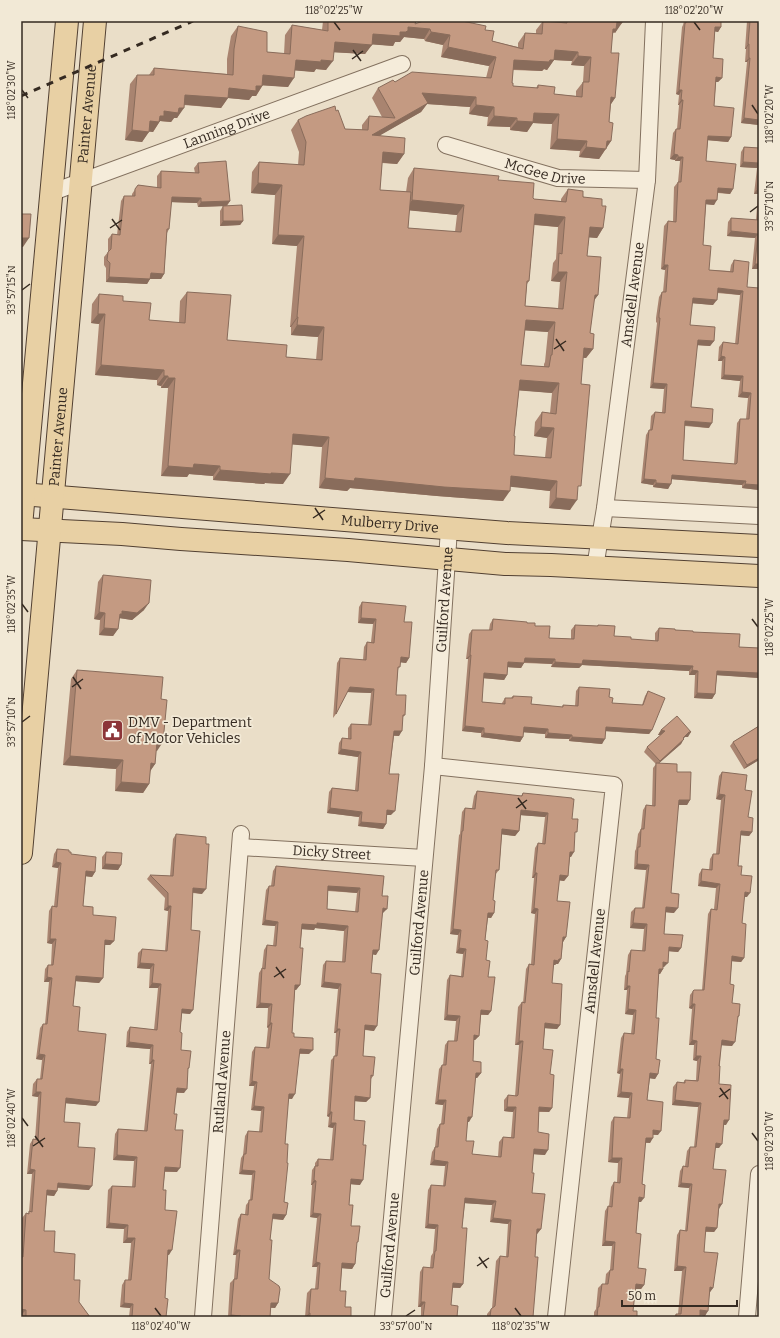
<svg xmlns="http://www.w3.org/2000/svg" width="780" height="1338" viewBox="0 0 780 1338" font-family="Bitter,serif">
<style>
.lines{fill:none;stroke-linecap:round;stroke-linejoin:round}
.minor-casing{stroke:#83715f;stroke-width:18}
.primary-casing{stroke:#524032;stroke-width:24}
.minor{stroke:#f5ecda;stroke-width:16}
.primary{stroke:#e8d0a4;stroke-width:22}
.rail{stroke:#352a21;stroke-width:3;stroke-dasharray:7 7;stroke-linecap:butt}
.wall{fill:#a98470;fill-rule:evenodd}
.shaded-wall{fill:#896c5b}
.building{fill:#c49a82;stroke:#896c5b;fill-rule:evenodd}
.ticks{fill:none;stroke:#352a21;stroke-width:1.5}
.labels{text-anchor:middle;dominant-baseline:central;stroke-width:3.5;stroke-linejoin:round;paint-order:stroke}
.street-label{font-size:14px;fill:#352a21;stroke:#f2e9d6}
.poi-label{font-size:14px;fill:#352a21;stroke:#f2e9d6;text-anchor:start}
.neatline{fill:none;stroke:#352a21;stroke-width:1.5}
.ticks-label{font-size:10px;text-anchor:middle;fill:#352a21}
</style>
<rect width="100%" height="100%" fill="#eadec8"/>
<g class="lines">
<defs>
<g id="minor">
<path id="s1" d="M446 145 558 178 647 180"/>
<path id="s2" d="M50 193 402 64"/>
<path d="M605 508 759 516"/>
<path id="s3" d="M595 567 605 508 647 180 654 21"/>
<path d="M433 766 614 785 556 1317"/>
<path id="s4" d="M241 847 424 858"/>
<path id="s5" d="M203 1317 241 834"/>
<path id="s6" d="M383 1317 433 766 449 529"/>
<path d="M747 1317 759 1174"/>
</g>
<g id="primary">
<path id="s7" d="M21 494 507 533 759 546"/>
<path d="M21 526 67 21"/>
<path d="M21 529 122 534 181 539 348 550 505 564 551 565 759 576"/>
<path id="s8" d="M21 853 95 21"/>
</g>
</defs>
<use href="#minor" class="minor-casing"/>
<use href="#primary" class="primary-casing"/>
<use href="#minor" class="minor"/>
<use href="#primary" class="primary"/>
<path class="rail" d="M21 96 193 21"/>
</g>
<path class="wall" d="M323 21H416L415 24 485 30 492 41 518 47V43L525 33 536 34V30L543 21 561 22V21H622L615 33 614 32 612 34 611 53 615 98 611 104 609 122 611 141 599 159 579 157 580 151 550 149 552 124 533 123 527 132 510 130V127L487 126 488 117 469 114 470 107 427 104 421 112 380 135 404 154 397 164 382 163 380 190 406 192 408 178 414 168 498 180 534 199 561 201V199L568 189 602 206 603 228 597 238 589 237 587 256 598 295 594 300 590 333 593 349 586 358H583L581 384 577 491 570 510 549 508 550 491 510 486 503 501 437 496 350 488 347 491 319 488 322 447 292 444 283 484 265 483 264 484 213 480V476L189 474 187 477 161 476 168 388H161V386L157 385V380L95 375 99 324 91 323 92 304 99 294 123 301 149 320 179 323 180 301 187 292 227 340 286 357 316 360 318 337 291 335V327H290L297 246 272 244 275 195 251 193 252 172 259 162 298 165 299 152 291 130 298 120 336 111 345 129 362 130V125L369 116 382 117 372 98 378 88 395 82 486 78 489 66 441 57 443 45 425 41 424 39 404 37 400 42H395L393 46 372 44 365 54 334 52 326 70 316 69 314 72 295 70 288 87 263 85 256 96H252L249 100 228 98 221 108 184 105 177 118H174L171 122 160 121 153 132 149 131 142 142 125 140 130 84 137 75H149L154 68 227 74V59L231 36 238 26 267 52 284 54 285 35 292 25 322 30ZM554 60 572 61 571 65 584 66 583 82 576 91V96L554 94 538 85 536 88 513 86 512 83 513 70 542 71 544 69 547 70ZM409 210 457 215 455 232 408 228ZM534 225 558 227 556 259 553 263 551 281 560 282 558 308 525 306 527 284 529 281ZM524 330 548 332 545 362 544 364V367L521 365ZM519 390 552 393 550 413 542 412 535 422 534 436 547 438 545 458 514 455V436Z
M684 21H721V27L718 32 715 31 713 58 722 78 718 82H716L714 106 731 137 728 142 708 140 706 161 733 189 730 194 718 193 714 205 706 204 703 245 709 270 730 271 731 265 734 260 747 287 759 490 742 488V485L672 479 668 489 653 487V485L641 483 646 435 649 430H650L651 416 655 412H662L664 389 650 388 657 323 656 322V318L659 297 662 292H663L665 270 661 269 664 226 668 221 673 222 674 187 678 182 680 161H675V160L670 159 673 133 676 129H677L679 105H678L679 95 676 94 682 27 683 25ZM717 293 740 295 735 344 723 342 719 347 718 361H722L721 379 740 381 738 397 748 398 746 419H740L737 423 734 464 683 460 685 426 709 428 691 407 697 345 710 346 714 341 690 325 692 303 713 305Z
M747 21H759V125L741 123 747 62H745L746 49H745Z
M744 147 759 148V269H752L755 238 727 236 728 222 731 218 756 220 758 194H754L757 168 740 167 741 152Z
M198 163 230 201 227 206 243 221 240 225 220 226V211L223 206 198 207 197 203 171 202 169 229 167 233 164 274 161 279H150L147 284 106 282V268L104 265V257L108 252V239L112 234 117 235 121 201 124 196H132V194L138 185 157 188V176L161 171 195 173 194 168Z
M103 575 144 610 132 620 119 618 118 629 113 636 99 635 100 620 94 619 98 582Z
M362 602 404 622 409 658 406 663 400 662 398 670 396 695 405 715 403 717 399 736H394L389 774 391 815H387L386 824 383 829 358 826 359 817 327 813 329 792 332 788 355 790 358 757 338 754 339 743 342 738 348 739V728L351 724 368 725 371 693 347 692 336 714 333 718 337 663 340 658 363 660 364 647 367 642H371L373 624 358 623 359 607Z
M493 619 527 623 535 626 549 638 571 639V630L575 625 597 626 598 625 614 636 631 639 655 641V633L659 628 693 632 739 647 759 648V678L717 675 715 694 712 699 694 698 695 675H689V671L582 665 579 668 551 667 552 664 524 663 521 668 508 667 507 675 504 680 483 678 482 702 502 704V703L505 698H511L513 696 531 704 562 707 563 705 575 706 576 691 579 687 609 697 612 703 642 705 645 696 648 691 652 730 649 734 606 731 602 744 569 741V739L545 738V734L523 732V737L520 742 481 737V733L462 731 468 659H466L469 634 472 630H489L490 624Z
M77 670 157 751H156L155 764 150 771 149 784 143 793 115 791 116 769 63 765 71 679Z
M759 726V760L744 769 730 746 733 742Z
M661 730 688 737H685L683 739 681 744 659 763 677 772 690 800 687 805H678L671 893 674 913 666 912 664 934 681 948 678 952 669 951 664 967H663V969L660 974H659L656 1018V1059L658 1074 655 1079 650 1078 647 1100 658 1135H653L650 1143H645L641 1202H639L636 1233 638 1268 644 1285 641 1289H635L633 1311 637 1317H594V1312L596 1309 598 1288 602 1284H605L606 1274 610 1270 612 1246H602L605 1211 608 1206H609L611 1187 614 1182H617L618 1163 608 1162 611 1122 614 1117 627 1118 629 1098 617 1097 620 1074 617 1073 621 1038 624 1033 631 1034 633 1015 625 1014 627 990H624L625 976 626 974 628 955 631 950 642 951 644 929 630 928 631 912 635 908H642L646 870 634 869 635 851 636 849 638 834 641 829 643 810 646 805 652 806 653 768 656 764 644 752 647 747 661 735H658Z
M722 772 745 790 748 817 752 832 749 836 741 835 738 866 747 897H744L742 923 744 958 741 962 732 961 730 984 732 1003 739 1016 737 1019 732 1046 721 1045 719 1084 726 1125H723L719 1148H715L713 1169 719 1209 717 1228 714 1232H705L704 1252 713 1288 710 1292 705 1316 700 1315V1317H674L676 1314H678L682 1271H674L677 1235 680 1230 685 1231 689 1188 678 1187 680 1171 683 1166H685L687 1151 690 1147H694L698 1107 672 1105 673 1087 677 1082 683 1083 685 1080H696L697 1061 693 1060 694 1045H689L692 1009 689 1008 690 995 693 991 702 990 708 914 711 909H714L716 888 698 886 699 874 702 869 709 870 710 859 713 854H716L721 800 716 799 719 776Z
M477 791 521 796 523 793 572 819 575 834 571 857H570L568 876 564 881 559 880 557 901 566 937 563 942 561 959 558 964H556L555 965H553L552 983 560 1025 557 1029 545 1028 543 1049 550 1074 552 1108 549 1112H539L538 1132 545 1155 533 1154 532 1173V1193L541 1229 537 1234 535 1257 533 1317H487V1314L492 1308 496 1261 500 1256 506 1257 508 1224 490 1222 492 1205 465 1203 462 1228 463 1284 460 1288H452L451 1305 457 1317H421V1307H418L420 1272 423 1267 430 1268 431 1256 433 1253 435 1229 425 1228 428 1190 431 1185 443 1186 445 1166 430 1165 432 1152 435 1147 437 1129 440 1124H441L443 1105 435 1104 439 1069 442 1065H443L445 1045 448 1041H454L456 1021 444 1020 447 980 450 975 461 976 463 954 456 953 458 935 450 934 459 835 460 834 462 812 465 808H472L474 796ZM521 815 545 817 542 844 538 843 535 848 532 878H534L531 913 535 914 531 964H529L526 969 523 1003 522 1002 518 1007 515 1045H519L515 1096 508 1095 504 1100V1111L513 1112 511 1137H503L499 1142 498 1157 472 1154 466 1141 467 1122H469L475 1078H477L481 1073 473 1061 474 1040H475L479 1036 481 1015H488L491 1011 486 960 485 940 488 918H491L494 913 493 900 495 875 499 870 502 834 515 836 519 831Z
M176 834 202 894 193 893 191 930 190 1014 182 1013 180 1032 181 1050 189 1068 188 1069 184 1093H176L174 1114 177 1172H165L163 1190 165 1210 169 1255H168L165 1298 166 1317H129L130 1308 120 1307 122 1285 125 1280H128L131 1243H123L124 1229 106 1228 108 1190 112 1186 132 1187 134 1161 113 1160 115 1134 118 1129 144 1131 151 1064H149L150 1049 126 1047 127 1032 130 1027 154 1030 158 988H149L150 969 137 968 138 953 142 949 165 951 168 911 164 910 165 898 147 879 150 875 170 876 173 839Z
M57 849 69 852 71 854 95 872 92 877 86 876 83 906 93 915 114 941 110 945H105L103 978 99 983 76 981 73 1006 78 1031 96 1106 65 1103 64 1122 78 1147 89 1190 57 1188V1191L54 1196 47 1195 44 1231 54 1252 74 1280 79 1302 90 1317H22V1314H21V1239L22 1218 26 1213 27 1214 29 1212 32 1174H27L30 1144 33 1139H35L38 1097 32 1096 33 1084 37 1079H40L42 1060 36 1059 40 1028 43 1024H45L49 982H44L45 969 48 965H51L52 944 47 943 49 911 52 906H54L58 868 52 867 54 854Z
M106 852 121 865 118 870 102 869V857Z
M276 866 384 876 382 896 383 913H382L376 955 373 954 371 973 374 1031 365 1030 363 1056 373 1076 371 1079 370 1098 366 1102 355 1101 354 1120 360 1185 351 1184 349 1205 351 1226 356 1245 355 1264 352 1269 342 1268 340 1291 345 1307 351 1317H305L307 1293 311 1289H315L317 1267H312L317 1218 310 1217 312 1185H311L312 1170 315 1166V1163L318 1159 330 1160 333 1128 328 1127 329 1117 327 1116 331 1060 335 1056 336 1033H334L338 989 321 987 323 965 326 961 342 962 344 931 315 928 314 930 302 929 300 948V985L296 990H295L292 1033 294 1037 309 1054H299L292 1099H288L285 1144 284 1202 286 1215 283 1220 272 1219 270 1240 269 1279 278 1303 275 1308H271L270 1317H228L230 1283 234 1279 236 1255H233L238 1219 241 1214H245L246 1205 250 1200 252 1175 239 1174 241 1158 243 1155 245 1136 248 1131 259 1132 261 1111 251 1110 254 1086H249L252 1052 255 1047 266 1048 268 1028 267 1027 268 1008H256L259 973 262 968 264 950 267 945 273 946 275 926 262 925 266 890 269 886H271L273 871ZM328 891 357 893 355 912 327 909Z"/>
<path class="shaded-wall" d="M617 22 622 23 615 33 614 32 609 39 606 38Z
M408 27 430 29 424 39 404 37 400 42H395L393 46 366 44 373 34 400 32Z
M715 27H721L718 32 712 31Z
M431 32 450 35 443 45 425 41Z
M335 42 372 45 365 54 328 52Z
M748 44H749L746 49H745Z
M448 47 496 57 489 66 441 57Z
M555 50 578 52 572 61 554 60 547 70 544 69 542 71 507 69 514 60Z
M578 56 591 57 584 66 571 65Z
M749 58H750L747 62H745Z
M296 60H321L333 61 326 70 316 69 314 72 289 70Z
M263 75 294 78 288 87 256 85Z
M716 77 722 78 718 82H713Z
M256 86H262L256 96H252L249 100 228 98 221 108 178 104 185 95 229 88Z
M679 90H682L679 95 676 94Z
M422 93 476 97 470 107 427 104 421 112 365 144 372 135 426 104Z
M611 97 615 98 609 107Z
M681 100H683L679 105H678Z
M476 105 494 107 488 117 469 114Z
M179 108H184L177 118H174L171 122 160 121 153 132 143 131 150 121 160 116 164 111Z
M534 113 559 114 552 124 533 123 527 132 510 130 517 121Z
M494 116 517 118 510 127 487 126Z
M744 118 759 120V125L741 123Z
M132 130 149 132 142 142 125 140Z
M708 136 731 137 728 142 705 140Z
M557 139 587 141 580 151 550 149Z
M607 141H611L599 159 579 157 586 147Z
M383 152 404 154 397 164 376 162Z
M674 154 678 155 675 160 670 159Z
M678 157H683L680 161H675Z
M743 162 759 163V164L757 168 740 167Z
M258 183 282 185 275 195 251 193Z
M718 188 733 189 730 194 715 192Z
M757 189H759L758 194H754Z
M172 197 201 198 197 203 168 202Z
M412 200 464 205 457 215 405 210Z
M706 200H717L714 205 703 204Z
M230 201 226 206 198 207 201 202Z
M535 214 565 217 558 227 528 224Z
M223 221H243L240 225 220 226Z
M590 227 603 228 597 238 583 237Z
M731 231 758 234 755 238 727 236Z
M278 235 304 236 297 246 272 244Z
M21 238H29L23 247H21Z
M755 264H759V269H752Z
M664 265H668L665 270 661 269Z
M558 272H567L560 282 551 281Z
M151 273 164 274 161 279H147Z
M109 277 150 279 147 284 106 282Z
M718 288 743 291 740 295 715 292Z
M595 295H598L591 305Z
M693 298 717 300 713 305 689 303Z
M98 314H105L99 324 91 323Z
M297 317H298L291 327H290Z
M526 320 555 322 548 332 519 330Z
M297 325 324 327 318 337 291 335Z
M698 340 714 341 710 346 695 345Z
M584 348 593 349 586 358 578 357Z
M721 356 725 357 722 361H718Z
M101 365 164 370 157 380 95 375Z
M724 375 743 376 740 381 721 379Z
M164 376H168L161 386 157 385Z
M168 378H175L168 388H161Z
M520 380 559 383 552 393 513 390Z
M653 383 667 384 664 389 650 388Z
M742 392 751 393 748 398 738 397Z
M685 421 712 423 709 428 682 425Z
M541 427 554 428 547 438 534 436Z
M293 434 329 437 322 447 286 444Z
M194 464 220 466 213 476 189 474 187 477 161 476 168 466Z
M220 470 271 473 290 474 283 484 265 483 264 484 213 480Z
M672 475 746 481 742 485 669 479Z
M511 476 557 481 550 491 504 486Z
M325 478H355L510 491 503 501 437 496 350 488 347 491 319 488Z
M644 479 656 480 653 485 641 483Z
M656 483 671 484 668 489 653 487Z
M745 484 759 485V490L742 488Z
M556 498 577 500 570 510 549 508Z
M149 603 144 610 132 620 119 618 120 614 122 611Z
M99 612 105 613 100 620 94 619Z
M361 618 376 619 373 624 358 623Z
M104 628 118 629 113 636 99 635Z
M470 655H471L468 659H466Z
M401 657 409 658 406 663 398 662Z
M525 658 555 659 552 664 521 662Z
M583 660 693 666 689 671 582 665 579 668 551 667 555 662Z
M508 662 524 663 521 668 505 667Z
M692 670 698 671 695 675H689Z
M717 671 759 673V678L714 675Z
M484 673 507 675 504 680 481 678Z
M350 687 374 689 371 693 347 692Z
M697 693 715 694 712 699 694 698Z
M465 726 484 728 481 733 462 731Z
M524 727 548 729 545 734 520 732Z
M606 727 652 730 649 734 603 731Z
M661 730 665 731 662 735H658Z
M394 731H402L399 736 391 735Z
M689 732H691L688 737H685L679 742Z
M484 733 523 737 520 742 481 737Z
M548 733 572 735 569 739 545 738Z
M572 737 605 739 602 744 569 741Z
M684 739 681 744 657 765 660 761Z
M157 742H163L157 751H151Z
M341 749 361 752 358 757 338 754Z
M70 756 123 760 116 769 63 765Z
M759 758V760L744 769 747 765Z
M151 763 155 764 149 773Z
M121 782 149 784 143 793 115 791Z
M719 794 725 795 721 800 716 799Z
M679 800H690L687 805H675Z
M330 808 362 812 359 817 327 813Z
M387 810 395 811 391 815H384Z
M521 810 548 813 545 817 518 815Z
M361 822 386 824 383 829 358 826Z
M502 829 519 831 515 836 499 834Z
M741 831 752 832 749 836 738 835Z
M570 852H574L571 857 567 856Z
M56 862 61 863 58 868 52 867Z
M105 864 121 865 118 870 102 869Z
M637 864 649 865 646 870 634 869Z
M86 871 95 872 92 877 83 876Z
M535 873H537L534 878H532Z
M560 875 568 876 564 881 556 880Z
M701 881 720 884 716 888 698 886Z
M328 886 360 888 357 893 325 890Z
M193 888 206 889 202 894 190 892Z
M745 892 750 893 747 897H742Z
M168 906H171L168 911 164 910Z
M666 907 678 908 674 913 663 912Z
M383 908 387 909 383 913H379Z
M534 908 538 909 535 914 531 913Z
M488 913H494L491 918 485 917Z
M265 920 278 922 275 926 262 925Z
M317 923 348 926 344 931 315 928 314 930 299 929 302 924Z
M633 923 647 924 644 929 630 928Z
M453 929 461 930 458 935 450 934Z
M563 937H566L563 942Z
M50 939H56L52 944 47 943Z
M105 940 114 941 110 945H102Z
M669 947 681 948 678 952 666 951Z
M459 948 466 949 463 954 456 953Z
M373 950H379L376 955 370 954Z
M732 956 744 958 741 962 729 961Z
M559 959H561L558 964H556L555 965H551L554 960Z
M663 962 668 963 664 967H660Z
M140 963 154 964 150 969 137 968Z
M659 969H663L660 974H656Z
M76 976 103 978 99 983 73 981Z
M47 977 52 978 49 982H44Z
M324 982 341 984 338 989 321 987Z
M152 983 161 984 158 988H149Z
M295 985H300L296 990 292 989Z
M627 986H630L627 990H624Z
M260 1003 272 1004 268 1008H256Z
M692 1004H695L692 1009 689 1008Z
M182 1009 193 1010 190 1014 179 1013Z
M628 1009 636 1010 633 1015 625 1014Z
M481 1010 491 1011 488 1015 478 1014Z
M447 1015 460 1016 456 1021 444 1020Z
M270 1023H272L268 1028 267 1027Z
M545 1023 560 1025 557 1029 542 1028Z
M365 1025 377 1026 374 1031 362 1029Z
M337 1029H340L336 1033H334Z
M474 1035 479 1036 475 1040H471Z
M692 1040 697 1041 694 1045H689Z
M722 1040 735 1042 732 1046 718 1045Z
M519 1041H523L519 1045H515Z
M129 1042 153 1045 150 1049 126 1047Z
M300 1049 313 1050 309 1054 297 1053Z
M39 1054 45 1055 42 1060 36 1059Z
M696 1056H701L697 1061 693 1060Z
M152 1060H154L151 1064H149Z
M620 1069H623L620 1074 617 1073Z
M476 1073H481L477 1078H472Z
M650 1073 658 1074 655 1079 647 1078Z
M252 1081 257 1082 254 1086H249Z
M177 1088 187 1089 184 1093 173 1092Z
M36 1092H41L38 1097 32 1096Z
M621 1092 632 1093 629 1098 617 1097Z
M289 1094H295L292 1099 286 1098Z
M355 1096 370 1098 366 1102 352 1101Z
M66 1098 99 1102 96 1106 63 1103Z
M438 1100H446L443 1105 435 1104Z
M675 1100 701 1103 698 1107 672 1105Z
M254 1106 264 1107 261 1111 251 1110Z
M507 1107H516L513 1112 504 1111Z
M539 1107 552 1108 549 1112 536 1111Z
M330 1112H332L329 1117 327 1116Z
M468 1117H472L469 1122H465Z
M724 1120H729L726 1125 720 1124Z
M331 1123H336L333 1128 328 1127Z
M653 1130 661 1131 658 1135 650 1134Z
M646 1138H653L650 1143 643 1142Z
M716 1143 722 1144 719 1148H712Z
M534 1149 548 1150 545 1155 531 1154Z
M117 1155 137 1157 134 1161 113 1160Z
M612 1158H622L618 1163 608 1162Z
M434 1160 448 1162 445 1166 430 1165Z
M165 1167 180 1168 177 1172 162 1171Z
M30 1169 35 1170 32 1174H27Z
M242 1170 255 1171 252 1175 239 1174Z
M351 1179 363 1180 360 1185 348 1184Z
M314 1180 316 1181 312 1185H311Z
M58 1183 92 1186 89 1190 54 1187Z
M681 1183 692 1184 689 1188 678 1187Z
M47 1190 57 1191 54 1196 44 1195Z
M639 1197 644 1198 641 1202H636Z
M465 1198 496 1201 492 1205 462 1203Z
M719 1204H722L719 1209Z
M313 1213 321 1214 317 1218 310 1217Z
M273 1214 286 1215 283 1220 270 1218Z
M493 1218 511 1220 508 1224 490 1222Z
M109 1223 128 1225 124 1229 106 1228Z
M428 1224 438 1225 435 1229 425 1228Z
M706 1227 717 1228 714 1232 703 1231Z
M537 1229H541L537 1234 534 1233Z
M127 1238H135L131 1243H123Z
M605 1241 615 1242 612 1246H602Z
M168 1250H172L169 1255 165 1254Z
M236 1250H240L236 1255H233Z
M316 1262 320 1263 317 1267H312Z
M342 1263 355 1264 352 1269 339 1268Z
M677 1266 686 1267 682 1271H674Z
M453 1283 463 1284 460 1288 450 1287Z
M636 1284 644 1285 641 1289H633Z
M710 1287 713 1288 710 1292H707Z
M421 1302H425L421 1307H418Z
M124 1303 133 1304 130 1308 120 1307Z
M271 1303H278L275 1308 268 1307Z
M21 1309 26 1310 22 1314H21Z
M700 1310 708 1311 705 1316 697 1315Z
M309 1313H310L307 1317H306Z
M231 1315 241 1316 240 1317H229Z"/>
<path class="building" d="M328 21H416L415 24 423 21H462L486 26 485 30 494 31 492 41 523 49 525 33 542 34 543 21 567 23V21H622V23L617 22 616 29H613L611 53H619L615 98 611 97 609 122 613 123 611 141H607L606 149 586 147 587 141 557 139 559 114 534 113 533 122 517 121V118L494 116V107L476 105V97L422 93 428 103 372 135 405 138 404 154 383 152 380 190 411 192 408 228 461 232 464 205 412 200 414 168 499 176 498 180 534 183 533 198 534 199 566 202 568 189 583 191V197L602 199V206H606L603 228 590 227 587 256 601 257 598 295H595L590 333 594 334 593 349 584 348 581 384 590 385 581 486H578L577 500 556 498 557 481 511 476 510 491 444 487 355 478 354 481 325 478 329 437 293 434 290 474 271 473V474L220 470V466L194 464 193 468 168 466 175 378H168V376H164V370L101 365 105 314H98L99 294 123 296V301L151 303 149 320 185 323 187 292 231 295 227 340 287 345 286 357 322 360 324 327 297 325 298 317H297L304 236 278 235 282 185 258 183 259 162 304 165 306 142 298 120 306 116 335 106 336 111 338 110 345 129 368 130 369 116 395 118 378 88 393 80 395 82 412 72 491 78 496 57 448 47 450 35 431 32 430 29 408 27V31H407L406 32H400V36L373 34 372 45 335 42 333 61 321 60V62L296 60 294 78 263 75 262 86H256V91L229 88 228 98 185 95 184 108H179L178 113 164 111V116H160L159 122 150 121 149 132 132 130 137 75H154V68L233 75 234 49 238 26 267 32V52L290 54 292 25 328 31ZM555 50 578 52V56L591 57 589 82H583L582 97 554 94 555 87 538 85V88L513 86V83H512L514 60 549 62 550 60H554ZM535 214 565 217 562 254 559 253 558 272H567L563 309 525 306 527 281H529ZM526 320 555 322 552 355H551L549 367 521 365ZM520 380 559 383 556 414 542 412 541 427 554 428 551 458 514 455 515 436H514Z
M686 21H721V27H715L713 58 723 59 722 78 716 77 714 106 734 108 731 137 708 136 706 161 736 164 733 189 718 188 717 200H706L703 245 711 246 709 270 733 272 734 260 749 262 747 287 759 288V485L745 484 746 481 672 475 671 484 656 483V480L644 479 649 430H652L655 412 665 413 667 384 653 383 660 318H659V314L662 292H666L668 265H664L668 221 676 222 678 182H681L683 157H678V155L674 154 676 129H680L683 100H681L682 90H679L685 23H686ZM718 288 743 291 738 344 723 342 721 356 725 357 724 375 743 376 742 392 751 393 749 419H740L737 463 736 464 683 460 685 421 712 423 713 409 691 407 698 340 714 341 715 327 690 325 693 298 717 300Z
M750 21H759V120L744 118 750 58H749V44H748Z
M744 147 759 148V163L743 162Z
M226 161 230 201 201 202V198L172 197 169 229H167L164 274 151 273 150 279 109 277 110 263 107 260 108 252 111 249 112 234 120 235 124 196H135V189L138 185 161 188V171L199 173 198 163Z
M759 172V189H757Z
M242 205 243 221H223V206Z
M21 214H31L29 238H21Z
M759 217V264H755L758 234 731 231V218L759 220Z
M103 575 151 580 149 603 137 613 122 611V614H120L118 629 104 628 105 613 99 612Z
M362 602 406 606 404 622H412L409 658 401 657 400 667H398L396 695H406L405 715H403L402 731H394L389 774H399L395 811 387 810 386 824 361 822 362 812 330 808 332 788 358 791 361 752 341 749 342 738 351 739V724L371 725 374 689 350 687 336 714 340 658 366 660 367 642 374 643 376 619 361 618Z
M493 619 527 622V623H535V626H550L549 638 574 639 575 625 598 626V625L615 626 614 636 631 637V639L658 641 659 628 675 629V630L693 631V632L740 634 739 647 759 648V673L717 671 715 694 697 693 698 671 692 670 693 666 583 660 582 664 555 662V659L525 658 524 663 508 662 507 675 484 673 482 702 505 704V698H513V696L532 697 531 704 563 707V705L578 706 579 687 610 689 609 697 613 698 612 703 643 705 648 691 665 698 652 730 606 727 605 739 572 737V735L548 733V729L524 727 523 737 484 733V728L465 726 471 655H470L472 630H492Z
M77 670 163 677 161 699 167 700 163 742H157L155 764 151 763 149 784 121 782 123 760 70 756Z
M677 716 691 732H689L683 738 684 739 660 761 647 747 665 731 661 730Z
M759 726V758L747 765 733 742Z
M656 763 677 764V772H691L690 800H679L671 893 679 894 678 908 666 907 664 934 683 935 681 948 669 947 668 963 663 962V969H659L656 1018H659L656 1059 660 1060 658 1074 650 1073 647 1100 663 1102 661 1131 653 1130V1138H646L642 1184 645 1185 644 1198 639 1197 636 1233 641 1234 638 1268 646 1269 644 1285 636 1284 633 1311H637V1317H597L598 1307H599L602 1284H608L610 1270H613L615 1242 605 1241 608 1206 612 1207 614 1182 620 1183 622 1158H612L614 1117 630 1118 632 1093 621 1092 623 1069H620L624 1033 634 1034 636 1010 628 1009 630 986H627L628 971 629 972 631 950 645 951 647 924 633 923 635 908H644L649 865 637 864 638 847H640L641 829H644L646 805 655 806Z
M722 772 747 775 745 790 752 791 748 817 753 818 752 832 741 831 738 866H742L741 875 752 876 750 893 745 892 742 923 746 924 744 958 732 956 730 984 734 985 732 1003 740 1004 739 1016H738L735 1042 722 1040 719 1066H720L719 1084 731 1085 729 1120H724L722 1144 716 1143 713 1169 726 1170 722 1204H719L717 1228 706 1227 704 1252 718 1253 713 1288 710 1287 708 1311 700 1310V1317H676V1314H681L686 1267 677 1266 680 1230 687 1231 692 1184 681 1183 683 1166 688 1167 690 1147H696L701 1103 675 1100 677 1082 685 1083V1080L698 1081 701 1056H696L697 1041 692 1040 695 1004H692L693 991 694 990H704L711 909 717 910 720 884 701 881 702 869 712 870 713 854H719L725 795 719 794Z
M477 791 522 796 523 793 572 798V799H574L572 819H578L577 832H575L574 852H570L568 876 560 875 557 901 570 902 566 937H563L561 959H559L558 961 554 960 552 983 562 984 560 1025 545 1023 543 1049 553 1050 550 1074 554 1075 552 1108 539 1107 538 1132 549 1134 548 1150 534 1149 532 1173H534L532 1193 545 1194 541 1229H537L535 1257H538L533 1317 520 1316V1317H490L491 1309 495 1306 500 1256 508 1257 511 1220 493 1218 496 1201 465 1198 462 1228H467L463 1284 453 1283 451 1305 458 1306 457 1317H423L425 1302H421L423 1267 433 1268 435 1251H436L438 1225 428 1224 431 1185 445 1186 448 1162 434 1160 435 1147H438L440 1124H444L446 1100H438L442 1065H446L448 1041H457L460 1016 447 1015 450 975 463 977 466 949 459 948 461 930 453 929 462 831H463L465 808 475 809ZM521 810 548 813 545 844 538 843 535 873H537L534 908 538 909 534 965 529 964 525 1003 522 1002 519 1041H523L518 1095 517 1096 508 1095 507 1107H516L514 1138 503 1137 501 1157 472 1154 474 1141H466L468 1117H472L476 1073H481V1062L473 1061 474 1035 479 1036 481 1010 491 1011 495 977H488L490 961 486 960 488 941 485 940 488 913H494L495 901 493 900 496 870H499L502 829 519 831Z
M176 834 206 837V844H209L206 889 193 888 191 930 200 931 193 1010 182 1009 180 1032 182 1033 181 1050 191 1051 189 1068H188L187 1089 177 1088 174 1114H177L175 1130H183L180 1168 165 1167 163 1190H166L165 1210 177 1211 172 1250H168L165 1298 168 1299 166 1317H132L133 1304 124 1303 125 1280H131L135 1238H127L128 1225 109 1223 112 1186 135 1187 137 1157 117 1155 118 1129 147 1131 154 1060H152L153 1045 129 1042 130 1027 157 1030 161 984 152 983 154 964 140 963 142 949 167 951 171 906H168V893L150 875 173 876Z
M57 849 69 850V852H71V854L96 857 95 872 86 871 83 906 93 907V915L116 917 114 941 105 940 103 978 76 976 73 1006 80 1007 78 1031 106 1034 99 1102 66 1098 64 1122 80 1123 78 1147 95 1148 92 1186 58 1183 57 1191 47 1190 44 1231H55L54 1252 75 1254 74 1280H80L79 1302 90 1317H60L59 1316V1317H26V1310L21 1309V1257H23L26 1213 29 1214V1211L32 1212 35 1170 30 1169 33 1139 38 1140 41 1092H36L37 1079H42L45 1055 39 1054 43 1024H47L52 978 47 977 48 965H53L56 939H50L52 906 57 907 61 863 56 862Z
M106 852 122 853 121 865 105 864Z
M276 866 384 876 382 896H388L387 909 383 908 379 950H373L371 973 381 974 377 1026 365 1025 363 1056 375 1057 373 1076 371 1075 370 1098 355 1096 354 1120 365 1121 363 1145H366L363 1180 351 1179 349 1205H353L351 1226H360L358 1242H357L355 1264 342 1263 340 1291H346L345 1307H351V1317H310V1313H309L311 1289H318L320 1263 316 1262 321 1214 313 1213 316 1181 314 1180 315 1166H318V1159L333 1160 336 1123H331L332 1112H330L334 1056H337L340 1029H337L341 984 324 982 326 961 345 962 348 926 317 923V925L302 924 300 948H303L300 985H295L292 1033H294V1037L313 1038V1050L300 1049 295 1094H289L285 1144H288L287 1163H288L284 1202 288 1203 286 1215 273 1214 270 1240H272L269 1279 279 1286 280 1289 278 1303H271L270 1317H240L241 1316 231 1315 234 1279H237L240 1250H236L241 1214 248 1215 249 1200H252L255 1171 242 1170 244 1154H246L248 1131 262 1132 264 1107 254 1106 257 1082 252 1081 255 1047 269 1048 272 1023H270L272 1004 260 1003 262 968 265 969 267 945 276 946 278 922 265 920 269 886H274ZM328 886 360 888 358 912 327 909Z"/>
<path class="ticks" d="M334 22 340 30M694 22 700 30M353 50 361 61M352 59 363 51M22 90 28 98M752 105 758 114M750 212 758 206M112 219 120 230M110 228 122 220M22 290 30 284M556 339 564 351M554 349 566 341M315 508 323 520M313 518 325 510M22 604 28 612M752 619 758 627M73 677 81 689M72 687 83 679M22 722 30 716M518 798 526 809M516 808 527 800M276 967 284 978M274 977 286 969M720 1088 728 1099M719 1097 730 1089M22 1118 28 1126M752 1133 758 1141M35 1136 43 1147M33 1146 45 1138M479 1257 487 1268M477 1266 489 1258M155 1308 161 1316M515 1308 521 1316M406 1316 415 1310"/>
<defs>
<symbol id="civic-square" viewBox="-11 -11 22 22"><rect x="-9" y="-9" width="18" height="18" rx="4" fill="#8c3539" stroke="#f2e9d6"/><path d="M-.6-6.5H3V-4.5H.6V-3L4-1V1h2V6H-6V1h2V-1L-.6-3ZM-1.2 2.5V6h2.4V2.5Z" fill="#fff"/></symbol>
</defs>
<g fill-rule="evenodd">
<use href="#civic-square" x="100" y="718" width="25" height="25"/>
</g>
<g class="labels">
<g class="street-label">
<text stroke="none"><textPath href="#s8" startOffset="742">Painter Avenue</textPath></text>
<text stroke="none"><textPath href="#s2" startOffset="188">Lanning Drive</textPath></text>
<text stroke="none"><textPath href="#s1" startOffset="103">McGee Drive</textPath></text>
<text stroke="none"><textPath href="#s3" startOffset="275">Amsdell Avenue</textPath></text>
<text stroke="none"><textPath href="#s8" startOffset="418">Painter Avenue</textPath></text>
<text stroke="none"><textPath href="#s7" startOffset="370">Mulberry Drive</textPath></text>
<text stroke="none"><textPath href="#s6" startOffset="720">Guilford Avenue</textPath></text>
<text stroke="none"><textPath href="#s4" startOffset="91">Dicky Street</textPath></text>
<text stroke="none"><textPath href="#s6" startOffset="396">Guilford Avenue</textPath></text>
<text transform="translate(595 961) rotate(-84)">Amsdell Avenue</text>
<text stroke="none"><textPath href="#s5" startOffset="236">Rutland Avenue</textPath></text>
<text stroke="none"><textPath href="#s6" startOffset="72">Guilford Avenue</textPath></text>
</g>
<g class="poi-label">
<text x="128" y="722">DMV - Department<tspan x="128" dy="16">of Motor Vehicles</tspan></text>
</g>
</g>
<rect width="780" height="1338" fill="none" stroke="#f2e9d6" stroke-width="44"/>
<path d="M622 1300v6h115v-6" fill="none" stroke="#352a21" stroke-width="2"/>
<text x="628" y="1300" font-size="12" fill="#352a21" stroke="#f2e9d6" stroke-width="3" paint-order="stroke">50 m</text>
<rect x="22" y="22" width="736" height="1294" class="neatline"/>
<g class="ticks-label">
<text x="334" y="14">118°02'25"W</text>
<text x="694" y="14">118°02'20"W</text>
<text transform="translate(11 90) rotate(-90)" y="4">118°02'30"W</text>
<text transform="translate(769 114) rotate(-90)" y="4">118°02'20"W</text>
<text transform="translate(769 206) rotate(-90)" y="4">33°57'10"N</text>
<text transform="translate(11 290) rotate(-90)" y="4">33°57'15"N</text>
<text transform="translate(11 604) rotate(-90)" y="4">118°02'35"W</text>
<text transform="translate(769 627) rotate(-90)" y="4">118°02'25"W</text>
<text transform="translate(11 722) rotate(-90)" y="4">33°57'10"N</text>
<text transform="translate(11 1118) rotate(-90)" y="4">118°02'40"W</text>
<text transform="translate(769 1141) rotate(-90)" y="4">118°02'30"W</text>
<text x="161" y="1330">118°02'40"W</text>
<text x="406" y="1330">33°57'00"N</text>
<text x="521" y="1330">118°02'35"W</text>
</g>
</svg>
